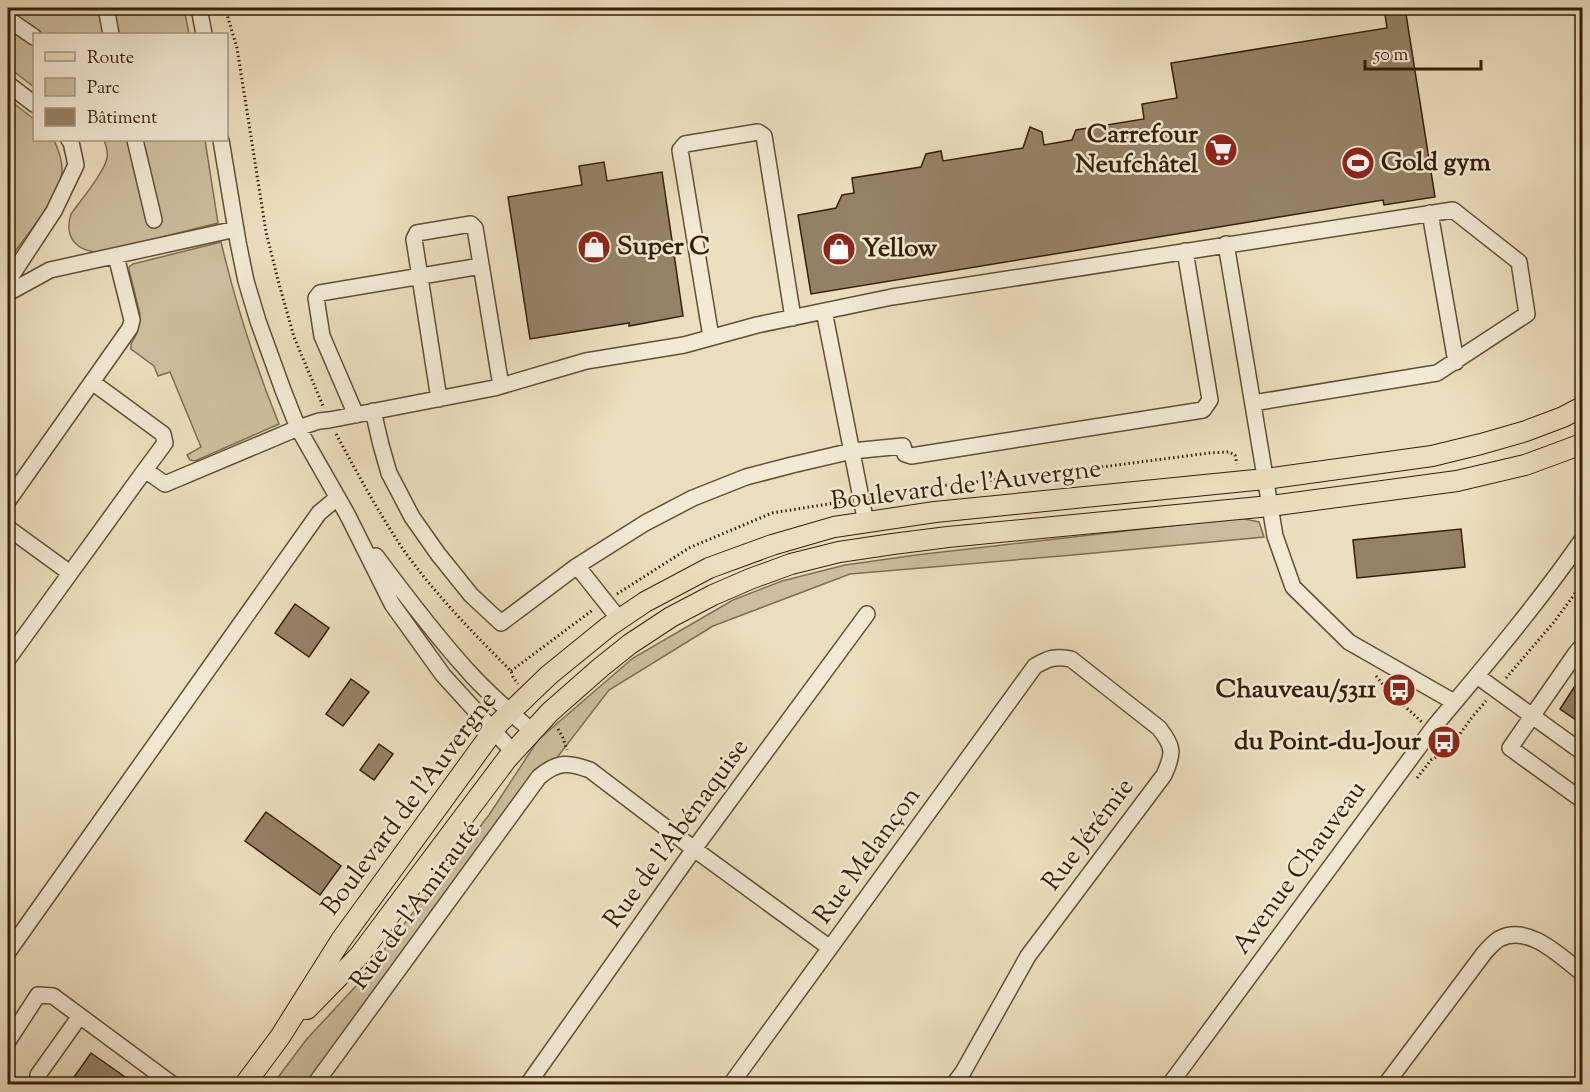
<svg xmlns="http://www.w3.org/2000/svg" width="1590" height="1092" viewBox="0 0 1590 1092" font-family="'Sorts Mill Goudy',serif">
<style>
.green{fill:#ccbe9f;stroke:#806e53;stroke-width:1.5}
.building{fill:#948266;stroke:#351f07;stroke-width:1.5}
.lines{fill:none;stroke-linecap:round;stroke-linejoin:round}
.minor-casing{stroke:#624f35;stroke-width:18}
.major-casing{stroke:#351f07;stroke-width:22}
.path{stroke:#351f07;stroke-width:3;stroke-dasharray:1.5 3;stroke-linecap:butt}
.minor{stroke:#f2ead5;stroke-width:15}
.major{stroke:#ebdebe;stroke-width:20}
.labels{text-anchor:middle;dominant-baseline:central;stroke-width:5;stroke-linejoin:round;paint-order:stroke}
.poi-label{font-size:26px;font-weight:bold;fill:#351f07;stroke:#f2ead5;text-anchor:end}
.street-label{font-size:26px;fill:#351f07;stroke:#f2ead5}
</style>
<rect width="100%" height="100%" fill="#ebdebe"/>
<filter id="stains"><feTurbulence type="fractalNoise" baseFrequency=".00333" numOctaves="4"/><feColorMatrix values="0 0 0 0 .2 0 0 0 0 .09 0 0 0 0 .02 0 0 0 .5 -.17"/></filter>
<radialGradient id="worn" r=".72"><stop offset=".6" stop-color="#630" stop-opacity="0"/><stop offset="1" stop-color="#630" stop-opacity=".3"/></radialGradient>
<path class="green" d="M8 8H184L189 34H34V87L8 67Z
M8 99 34 119V140H54C58 149 63 161 62 172 59 199 24 238 8 261Z
M104 140H205L218 223 102 252C79 253 63 239 71 214 80 201 104 173 107 158 108 152 106 145 104 140Z
M221 242C236 305 255 365 279 424L195 461 190 460 187 455 201 447 170 372 158 376 154 366 131 349V344L137 333 140 314 129 270V267L133 264Z
M1240 518 1259 522 1264 537 1073 555 850 574 713 626 609 690 549 768 315 1084H273L306 1040 355 987 489 815 538 740 633 658 733 600 782 581 845 565 916 555Z"/>
<path class="building" d="M1384 8H1405L1435 197 1384 205 1383 200 811 294 798 215 836 208 842 195 854 193 852 178 921 167 926 154 941 151 943 161 1023 148 1030 127 1042 132 1044 145 1072 140 1076 130 1144 119 1142 104 1177 98 1171 63 1387 28Z
M604 162 607 181 662 172 683 316 629 326V323L530 339 508 197 582 185 579 166Z
M1461 529 1465 567 1357 578 1353 540Z
M295 604 329 628 309 657 275 633Z
M1582 675V724L1560 709Z
M351 679 369 692 343 726 326 714Z
M379 744 393 754 374 780 360 770Z
M266 812 341 866 320 895 245 841Z
M91 1053 135 1084H69Z"/>
<g class="lines">
<defs>
<path id="minor" d="M106 8 111 34
M199 8 204 34
M8 19 34 37
M8 84 34 104
M135 140 154 220
M221 140 238 242 246 281 258 321 283 390 298 428 347 514 392 604 443 675 513 752
M1430 213 1456 362
M1226 244 1275 536 1293 587 1349 642 1454 702
M8 281 54 211 76 165 71 142 69 140
M8 293 50 270 236 229
M824 311 866 523
M711 337 680 150 685 144 758 132 764 136 793 318
M92 382 163 434 165 443 145 470
M439 399 414 239 417 233 471 224 475 228 501 386
M373 411 381 445 389 473 412 517 438 554 471 595 501 623 577 566 645 523 693 498 746 477 792 465 852 451 903 446 905 454 911 456 1203 410 1210 400 1185 251
M356 415 322 336 316 298 320 293 481 266
M8 501 130 328 132 320 116 256
M8 528 70 573
M376 556C405 595 435 635 468 671 487 693 510 712 532 731
M577 566 619 619
M1582 646 1576 653 1510 748 1582 800
M8 659 145 470 165 484 298 428 319 421 329 420 494 388 586 361 684 345 757 325 892 297 1453 210 1519 262 1527 314 1437 373 1253 403
M1477 676 1582 752
M8 952 319 513 337 498
M8 1041 38 995 53 996 172 1084
M38 1075 80 1016
M315 1084 539 777C558 761 569 762 590 770L694 849 830 948
M528 1084 694 849 867 614
M731 1084 1035 666C1049 658 1055 656 1071 659L1159 728C1174 747 1174 753 1164 775L1028 956 963 1072 954 1084
M1170 1084 1433 728C1484 667 1536 606 1582 540
M1386 1084 1485 952C1490 947 1494 942 1499 939 1528 923 1561 957 1582 973
M1580 1084 1582 1081"/>
<path id="major" d="M307 1009 359 956 507 759 550 712 600 668 630 644 671 617 713 595 750 579 791 564 839 552 893 544 948 537 1270 506 1457 481 1525 465 1582 444
M245 1084 280 1037 341 940 499 723 549 675 608 627 645 602 709 568 772 545 834 527 935 512 1265 479 1432 456 1481 444 1526 431 1563 417 1582 407"/>
</defs>
<use href="#minor" class="minor-casing"/>
<use href="#major" class="major-casing"/>
<path class="path" d="M225 8 237 48 266 232 279 284 294 337 323 406
M336 434C358 474 379 514 405 552 436 595 474 634 511 671L513 677 518 684
M874 496 939 486 1056 473 1209 453 1229 452 1235 455 1237 464
M617 594 689 548 772 513 847 501
M511 671 594 609
M1376 676 1390 693 1422 722
M1506 678 1554 622 1582 584
M558 729 563 738 567 750
M1447 733 1459 737
M1417 778 1431 760 1448 750 1473 716 1486 701"/>
<use href="#minor" class="minor"/>
<use href="#major" class="major"/>
</g>
<defs>
<symbol id="supermarket-disc" viewBox="-11 -11 22 22"><circle r="9.5" fill="#8f2418" stroke="#f2ead5"/><path d="M-6-5.5h2.5l.6 2H6L4.5 2H-2.5L-4.4-4H-6ZM-1.5 3.2a1.3 1.3 0 1 0 .1 0ZM3 3.2a1.3 1.3 0 1 0 .1 0Z" fill="#fff"/></symbol>
<symbol id="stadium-disc" viewBox="-11 -11 22 22"><circle r="9.5" fill="#8f2418" stroke="#f2ead5"/><path d="M0-5a6.5 5 0 1 0 0 10a6.5 5 0 1 0 0-10ZM-3.5-1.8h7v3.6h-7Z" fill="#fff"/></symbol>
<symbol id="shop-disc" viewBox="-11 -11 22 22"><circle r="9.5" fill="#8f2418" stroke="#f2ead5"/><path d="M-5-2.5h2.3a2.7 3.5 0 0 1 5.4 0H5L5.5 6h-11ZM-1.5-2.5h3a1.5 2.3 0 0 0-3 0Z" fill="#fff"/></symbol>
<symbol id="bus-disc" viewBox="-11 -11 22 22"><circle r="9.5" fill="#8f2418" stroke="#f2ead5"/><path d="M-5-6H5V4H4V6H2V4H-2V6H-4V4H-5ZM-3.5-4V0h7V-4ZM-3.5 1.2v1.5H-2V1.2ZM2 1.2v1.5H3.5V1.2Z" fill="#fff"/></symbol>
</defs>
<g fill-rule="evenodd">
<use href="#supermarket-disc" x="1202" y="131" width="38" height="38"/>
<use href="#stadium-disc" x="1339" y="144" width="38" height="38"/>
<use href="#shop-disc" x="575" y="228" width="38" height="38"/>
<use href="#shop-disc" x="820" y="230" width="38" height="38"/>
<use href="#bus-disc" x="1380" y="671" width="38" height="38"/>
<use href="#bus-disc" x="1425" y="723" width="38" height="38"/>
</g>
<g class="labels">
<g class="poi-label">
<text x="1198" y="135">Carrefour<tspan x="1198" dy="30">Neufchâtel</tspan></text>
<text x="1381" y="163" text-anchor="start">Gold gym</text>
<text x="617" y="247" text-anchor="start">Super C</text>
<text x="862" y="249" text-anchor="start">Yellow</text>
<text x="1376" y="690">Chauveau/5311</text>
<text x="1421" y="742">du Point-du-Jour</text>
</g>
<g class="street-label">
<text transform="translate(966 486) rotate(-7)">Boulevard de l'Auvergne</text>
<text transform="translate(410 804) rotate(-53)">Boulevard de l'Auvergne</text>
<text transform="translate(677 834) rotate(-54)">Rue de l'Abénaquise</text>
<text transform="translate(1089 835) rotate(-53)">Rue Jérémie</text>
<text transform="translate(868 856) rotate(-54)">Rue Melançon</text>
<text transform="translate(1300 868) rotate(-54)">Avenue Chauveau</text>
<text transform="translate(416 906) rotate(-54)">Rue de l'Amirauté</text>
</g>
</g>
<rect width="1590" height="1092" fill="none" stroke="#ebdebe" stroke-width="30"/>
<rect x="9" y="9" width="1572" height="1074" fill="none" stroke="#351f07" stroke-width="3"/>
<rect x="15" y="15" width="1560" height="1062" fill="none" stroke="#351f07" stroke-width="1.5"/>
<rect x="33" y="33" width="195" height="108" fill="#f2ead5" stroke="#a69983" stroke-width="1.5"/>
<rect x="45" y="52" width="30" height="9" fill="#ebdebe" stroke="#a69983" stroke-width="1.5"/>
<text x="87" y="63" font-size="18" fill="#351f07">Route</text>
<rect x="45" y="78" width="30" height="18" fill="#ccbe9f" stroke="#a69983" stroke-width="1.5"/>
<text x="87" y="93" font-size="18" fill="#351f07">Parc</text>
<rect x="45" y="108" width="30" height="18" fill="#948266" stroke="#a69983" stroke-width="1.5"/>
<text x="87" y="123" font-size="18" fill="#351f07">Bâtiment</text>
<path d="M1365 60v9h116v-9" fill="none" stroke="#351f07" stroke-width="3"/>
<text x="1374" y="60" font-size="18" fill="#351f07" stroke="#f2ead5" stroke-width="4.5" paint-order="stroke">50 m</text>
<rect width="100%" height="100%" filter="url(#stains)"/>
<rect width="100%" height="100%" fill="url(#worn)"/>
</svg>
